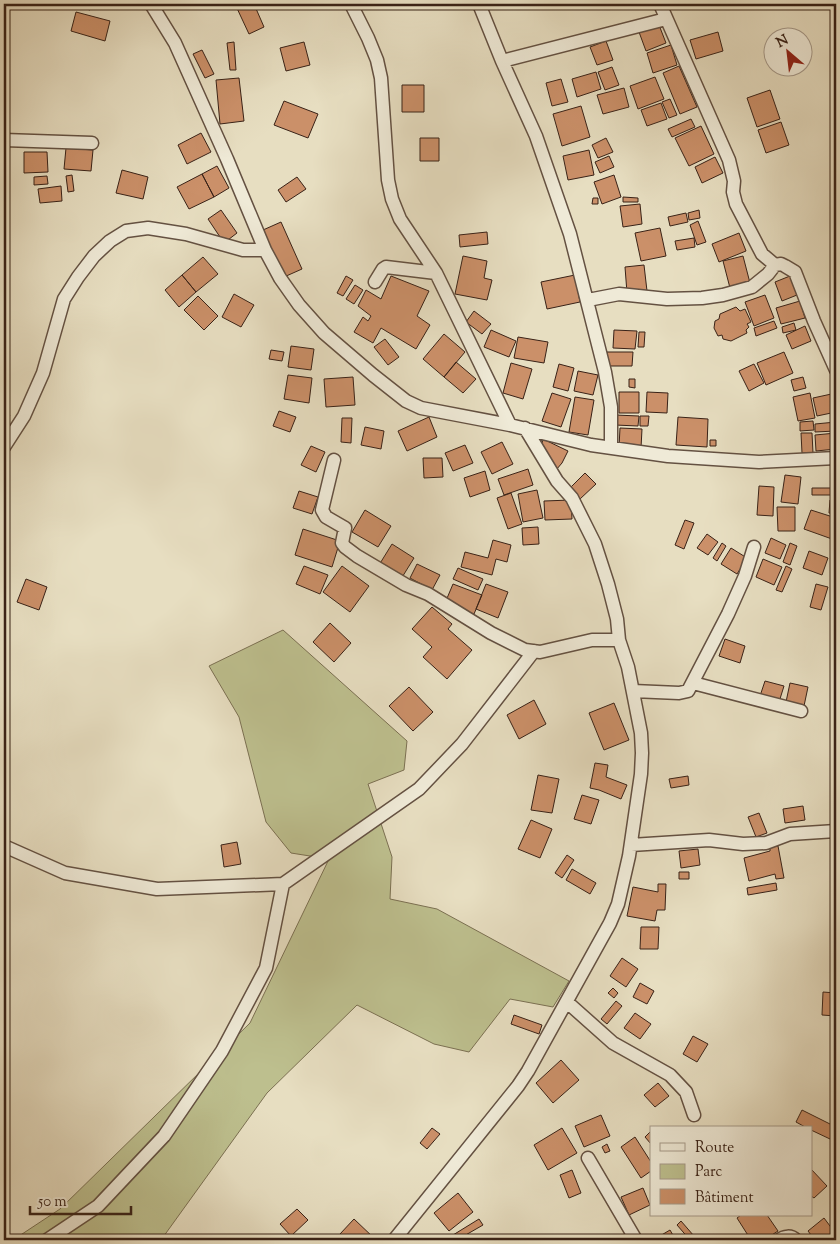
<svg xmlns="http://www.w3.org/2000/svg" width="840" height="1244" viewBox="0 0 840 1244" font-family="'Sorts Mill Goudy',serif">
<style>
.green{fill:#bdbf8e;stroke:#7b7052}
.building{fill:#cb9069;stroke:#392217}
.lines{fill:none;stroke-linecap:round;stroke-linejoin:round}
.minor-casing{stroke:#645142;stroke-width:15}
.minor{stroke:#efead7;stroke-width:12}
</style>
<rect width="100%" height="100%" fill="#e7dec1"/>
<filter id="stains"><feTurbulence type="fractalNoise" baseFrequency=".004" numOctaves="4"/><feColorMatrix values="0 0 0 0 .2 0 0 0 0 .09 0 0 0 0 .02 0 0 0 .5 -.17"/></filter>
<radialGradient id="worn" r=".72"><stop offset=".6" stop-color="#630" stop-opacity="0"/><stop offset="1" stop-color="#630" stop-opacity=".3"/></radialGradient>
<path class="green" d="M283 630 407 741 404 770 368 784 392 857 390 899 437 909 569 981 553 1007 510 999 469 1052 434 1044 357 1005 267 1093 161 1240H13L60 1209 250 1023 329 859 291 853 266 822 239 717 209 666Z"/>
<path class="building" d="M68 4H92L90 10Z
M235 4H254L264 27 249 34Z
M76 12 110 21 105 41 71 31Z
M659 25 666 43 646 51 639 32Z
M718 32 723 51 696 59 690 40Z
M606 41 613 60 597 65 590 47Z
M234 42 236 70H230L227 43Z
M304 42 310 65 286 71 280 48Z
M671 45 677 65 653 73 647 53Z
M202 50 214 74 205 78 193 54Z
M679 66 697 107 680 114 663 73Z
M612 67 619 85 605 90 598 72Z
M596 72 601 89 577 97 572 79Z
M655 77 664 99 638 109 630 86Z
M239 78 244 121 220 124 216 80Z
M561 79 568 102 552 106 546 83Z
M402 85H424V112H402Z
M624 88 629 107 603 114 597 95Z
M770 90 780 119 757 127 747 98Z
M670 99 677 115 669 118 662 102Z
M284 101 318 114 308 138 274 125Z
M661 103 667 119 647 126 641 110Z
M581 106 590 137 562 146 553 114Z
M691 119 695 127 672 137 668 129Z
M781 122 789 145 766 153 758 130Z
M701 126 714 154 689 166 675 138Z
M201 133 211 152 187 164 178 145Z
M420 138H439V161H420Z
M606 138 613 152 598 158 592 145Z
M66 148 93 150 91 171 64 169Z
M589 150 594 175 568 180 563 156Z
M24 152H47L48 172 24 173Z
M609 156 614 167 600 173 595 162Z
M715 157 723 173 702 183 695 167Z
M217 166 229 188 214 197 202 174Z
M122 170 148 177 143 199 116 193Z
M202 174 214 197 189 209 177 187Z
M72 175 74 191 68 192 66 176Z
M614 175 621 197 602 204 594 182Z
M47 176 48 184 34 185V177Z
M297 177 306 189 286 202 278 190Z
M61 186 62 201 40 203 38 189Z
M623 197 638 198V202H623Z
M593 198H598V204H592Z
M640 204 642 224 623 227 620 206Z
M221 210 237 233 224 243 208 219Z
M699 210 700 218 689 220 688 213Z
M686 213 688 222 670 226 668 217Z
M698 221 706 242 697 245 690 225Z
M281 222 302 269 284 277 263 230Z
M660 228 666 256 641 261 635 233Z
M487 232 488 244 460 247 459 235Z
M739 233 746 251 719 262 712 244Z
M694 238 695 247 677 250 675 241Z
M463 256 487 261 484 278 492 280 487 300 455 294Z
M743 256 750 283 730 288 723 261Z
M203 257 218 274 196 292 182 275Z
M644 265 647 291 627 293 625 267Z
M182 275 196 292 179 307 165 290Z
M575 275 580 302 547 309 541 282Z
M346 276 353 280 343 296 337 293Z
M391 276 429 291 417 316 430 325 416 349 381 328 373 343 354 332 363 317 368 321 371 316 358 306 366 290 381 299Z
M790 276 797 295 782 301 775 282Z
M355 285 363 290 354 304 346 299Z
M234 294 254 305 241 327 222 317Z
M765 295 774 318 754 326 745 302Z
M198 296 218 316 204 330 184 310Z
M800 301 805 318 781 324 776 308Z
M736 307 740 311 745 309 751 322 747 324 749 327 746 330 747 333 731 341 723 339 722 335 718 336 714 328 715 321 719 319 720 314Z
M474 311 491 324 482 334 466 322Z
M774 321 777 328 756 336 754 328Z
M794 323 796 330 783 333 782 327Z
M805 326 811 341 792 349 786 335Z
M491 330 516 341 509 357 484 347Z
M614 330 637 331 635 349 613 348Z
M639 332H645L644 347H638Z
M444 334 465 352 444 377 423 359Z
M518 337 548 342 544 363 514 358Z
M385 339 399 357 388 365 374 347Z
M291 346 314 349 311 370 288 367Z
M271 350 284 352 282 361 269 359Z
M607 352H633L632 366H607Z
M784 352 793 373 766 385 757 363Z
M456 362 476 379 463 393 444 377Z
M511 363 532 369 523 399 503 393Z
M559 364 574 368 568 391 553 387Z
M754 364 764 383 749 391 739 371Z
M578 371 598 375 593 395 574 391Z
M288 375 312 378 309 403 284 399Z
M353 377 355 405 326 407 324 379Z
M803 377 806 388 794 391 791 380Z
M629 379H635V388L629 387Z
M619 392H639V413H619Z
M647 392 668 393 667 413 646 412Z
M552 393 571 399 561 427 542 421Z
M810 393 815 418 798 421 793 397Z
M836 393V412L817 416 813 398Z
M575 397 594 400 588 435 569 432Z
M4 410 10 415 4 423Z
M279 411 296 417 290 432 273 426Z
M615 415 639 416 638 426 615 425Z
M640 416H649L648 426H640Z
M429 417 437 437 407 451 398 431Z
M678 417 708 419 707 447 676 445Z
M342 418H352L351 443 341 442Z
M813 421 814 430 800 431V422Z
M836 422V431L815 432V424Z
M365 427 384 431 381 449 361 445Z
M620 428 642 429 641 448 619 447Z
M801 433H812L813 453H802Z
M836 433V449L816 451 815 435Z
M543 439 568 451 562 463 556 470 541 447Z
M710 440H716V446H710Z
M502 442 513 464 492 474 481 452Z
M465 445 473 463 453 471 445 453Z
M311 446 325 452 316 472 301 465Z
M423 458H442L443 477 424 478Z
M528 469 533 485 504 495 498 479Z
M485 471 490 490 470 497 464 478Z
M585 473 596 484 580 499 570 488Z
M785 475 801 477 798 504 781 502Z
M759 486 774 487 773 516 757 515Z
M812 488H836V495H812Z
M537 490 543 518 523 522 518 494Z
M299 491 318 497 312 514 293 508Z
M511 493 522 524 508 529 497 498Z
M571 500 572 519 545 520 544 501Z
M830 500 836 501V514L829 513Z
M777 507H795V531H778Z
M365 510 391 526 378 547 352 532Z
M811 510 836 518V528L832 539 804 529Z
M685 520 694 523 684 549 675 545Z
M538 527 539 544 523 545 522 528Z
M303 529 340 541 332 567 295 555Z
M707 534 718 542 708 555 697 548Z
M771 538 786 545 780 559 765 553Z
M493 540 511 545 507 562 496 559 492 575 461 567 465 552 488 558Z
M722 543 726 546 717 561 713 558Z
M790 543 797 546 790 565 783 562Z
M392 544 414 558 401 579 379 565Z
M731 548 747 558 737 574 721 564Z
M809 551 828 558 822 575 803 568Z
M763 559 782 567 774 585 756 577Z
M417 564 440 575 432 590 410 578Z
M304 566 328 575 320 594 296 584Z
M342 566 369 586 350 612 323 592Z
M786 566 792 569 782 592 776 590Z
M458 568 483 579 478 590 453 579Z
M26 579 47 587 39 610 17 602Z
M453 584 482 595 474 614 445 603Z
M486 584 508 592 498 618 476 609Z
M816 584 828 587 821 610 810 607Z
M432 607 452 624 448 629 472 650 447 679 423 657 432 647 412 629Z
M330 623 351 643 334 662 313 642Z
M725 639 745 646 740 663 719 656Z
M765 681 784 686 779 702 760 696Z
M790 683 808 687 804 706 786 702Z
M409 687 433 712 413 731 389 706Z
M534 700 546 724 519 739 507 715Z
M614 703 629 740 604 750 589 713Z
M595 763 608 765 606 777 627 785 621 799 599 790 590 788Z
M538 775 559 779 552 813 531 810Z
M688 776 689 785 671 788 669 779Z
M582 795 599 800 591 824 574 819Z
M803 806 805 820 785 823 783 809Z
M759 813 767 833 756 837 748 817Z
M531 820 552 829 540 858 518 849Z
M237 842 241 864 224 867 221 845Z
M778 846 784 878 776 879 775 874 749 881 744 858 770 851V847Z
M698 849 700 865 681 868 679 851Z
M567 855 574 860 562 878 555 873Z
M572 869 596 883 590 894 566 880Z
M679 872H689V879H679Z
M776 883 777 890 748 895 747 888Z
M658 884H666L665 910H657L655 921 627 916 633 887 658 892Z
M641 927H659L658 949H640Z
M622 958 638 969 626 987 610 976Z
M640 983 654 991 647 1004 633 997Z
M613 988 618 993 614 998 608 993Z
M823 992 836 993V1016L822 1015Z
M616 1001 622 1006 607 1024 601 1019Z
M635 1013 651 1024 640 1039 624 1028Z
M514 1015 542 1025 539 1034 511 1024Z
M693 1036 708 1044 697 1062 683 1054Z
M561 1060 579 1080 553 1103 536 1083Z
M658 1083 669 1096 655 1107 644 1095Z
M802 1110 836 1127 830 1139 811 1130V1128H807L796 1122Z
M601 1115 610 1136 584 1147 575 1126Z
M432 1128 440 1134 427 1149 420 1143Z
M562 1128 577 1153 548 1170 534 1145Z
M651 1131V1144L645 1137Z
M635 1137 651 1162V1171L641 1178 621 1147Z
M607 1144 610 1151 605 1153 602 1147Z
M811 1169 827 1186 814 1198 811 1196Z
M572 1170 581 1193 569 1198 560 1175Z
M643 1188 650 1205 629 1215 621 1197Z
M458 1193 473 1212 449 1231 434 1213Z
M297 1209 308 1220 291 1236 280 1224Z
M741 1215H767L778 1231 764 1240H751L737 1218Z
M824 1218 836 1234V1240H815L808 1231Z
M354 1219 375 1239 373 1240H347L340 1234Z
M479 1219 483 1225 457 1240 453 1235Z
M681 1221 694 1236 690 1240 677 1225Z
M670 1230 674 1237 668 1240H653Z"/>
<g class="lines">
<defs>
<path id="minor" d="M151 4 175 43 227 159 265 250 280 278 299 305 324 333 373 375 406 401 421 408 510 425 591 445 668 456 759 462 836 458
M351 4 368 38 377 60 381 78 388 180 392 199 400 219 436 273
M479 4 502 61 536 136 570 234 605 372 611 407V448
M660 4 729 160 734 181 733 192 736 204 762 254 775 265 781 264 785 266 795 272 814 321 836 370
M502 61 666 19
M4 140 92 143
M375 282 383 269 386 267 436 273 510 425
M588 300 619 294 667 299 702 298 723 295 752 287 768 274 775 265
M4 447 24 416 43 373 64 299 78 277 94 256 110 241 126 231 148 228 186 234 243 250H265
M334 460 322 510 326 517 345 528 342 543 345 547 357 556 406 585 428 594 491 633 525 650 540 652 592 640H619
M693 683 801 711
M633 691 679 693 688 691 728 614 745 576 754 547
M631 845 709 840 743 844 766 843 790 834 836 831
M4 846 65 873 157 889 283 884 419 789 462 744 534 651
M567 1002 613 1043 670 1075 686 1092 694 1115
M588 1158 636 1240
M47 1240 98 1206 164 1136 222 1051 266 968 283 884
M394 1240 518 1086 528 1071 610 923 618 904 629 856 641 774 642 753 641 733 628 667 619 640 617 619 608 584 595 544 572 498 557 481 525 428
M779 1240C784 1236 791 1235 796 1240"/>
</defs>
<use href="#minor" class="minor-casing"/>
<use href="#minor" class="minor"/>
</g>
<rect width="840" height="1244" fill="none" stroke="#e7dec1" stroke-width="20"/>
<rect x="5" y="5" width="830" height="1234" fill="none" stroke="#392217" stroke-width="2.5"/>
<rect x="10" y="10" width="820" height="1224" fill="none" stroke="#392217"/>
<rect x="650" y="1126" width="162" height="90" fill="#efead7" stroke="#a69a8a"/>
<rect x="660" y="1143" width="25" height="8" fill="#efead7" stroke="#a69a8a"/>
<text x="695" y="1152" font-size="15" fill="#392217">Route</text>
<rect x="660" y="1164" width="25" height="15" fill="#bdbf8e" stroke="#a69a8a"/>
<text x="695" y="1176" font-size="15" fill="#392217">Parc</text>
<rect x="660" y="1189" width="25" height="15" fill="#cb9069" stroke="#a69a8a"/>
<text x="695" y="1202" font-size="15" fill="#392217">Bâtiment</text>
<g transform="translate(788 52) rotate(332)"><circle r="24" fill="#efead7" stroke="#a69a8a"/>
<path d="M0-4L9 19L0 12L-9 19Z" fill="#8f2418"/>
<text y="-8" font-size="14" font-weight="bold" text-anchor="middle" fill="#392217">N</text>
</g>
<path d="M30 1206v8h101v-8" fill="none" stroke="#392217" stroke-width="2.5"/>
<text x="38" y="1206" font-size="15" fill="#392217" stroke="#efead7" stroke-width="4" paint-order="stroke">50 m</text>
<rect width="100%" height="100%" filter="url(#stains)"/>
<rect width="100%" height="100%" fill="url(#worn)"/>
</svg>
